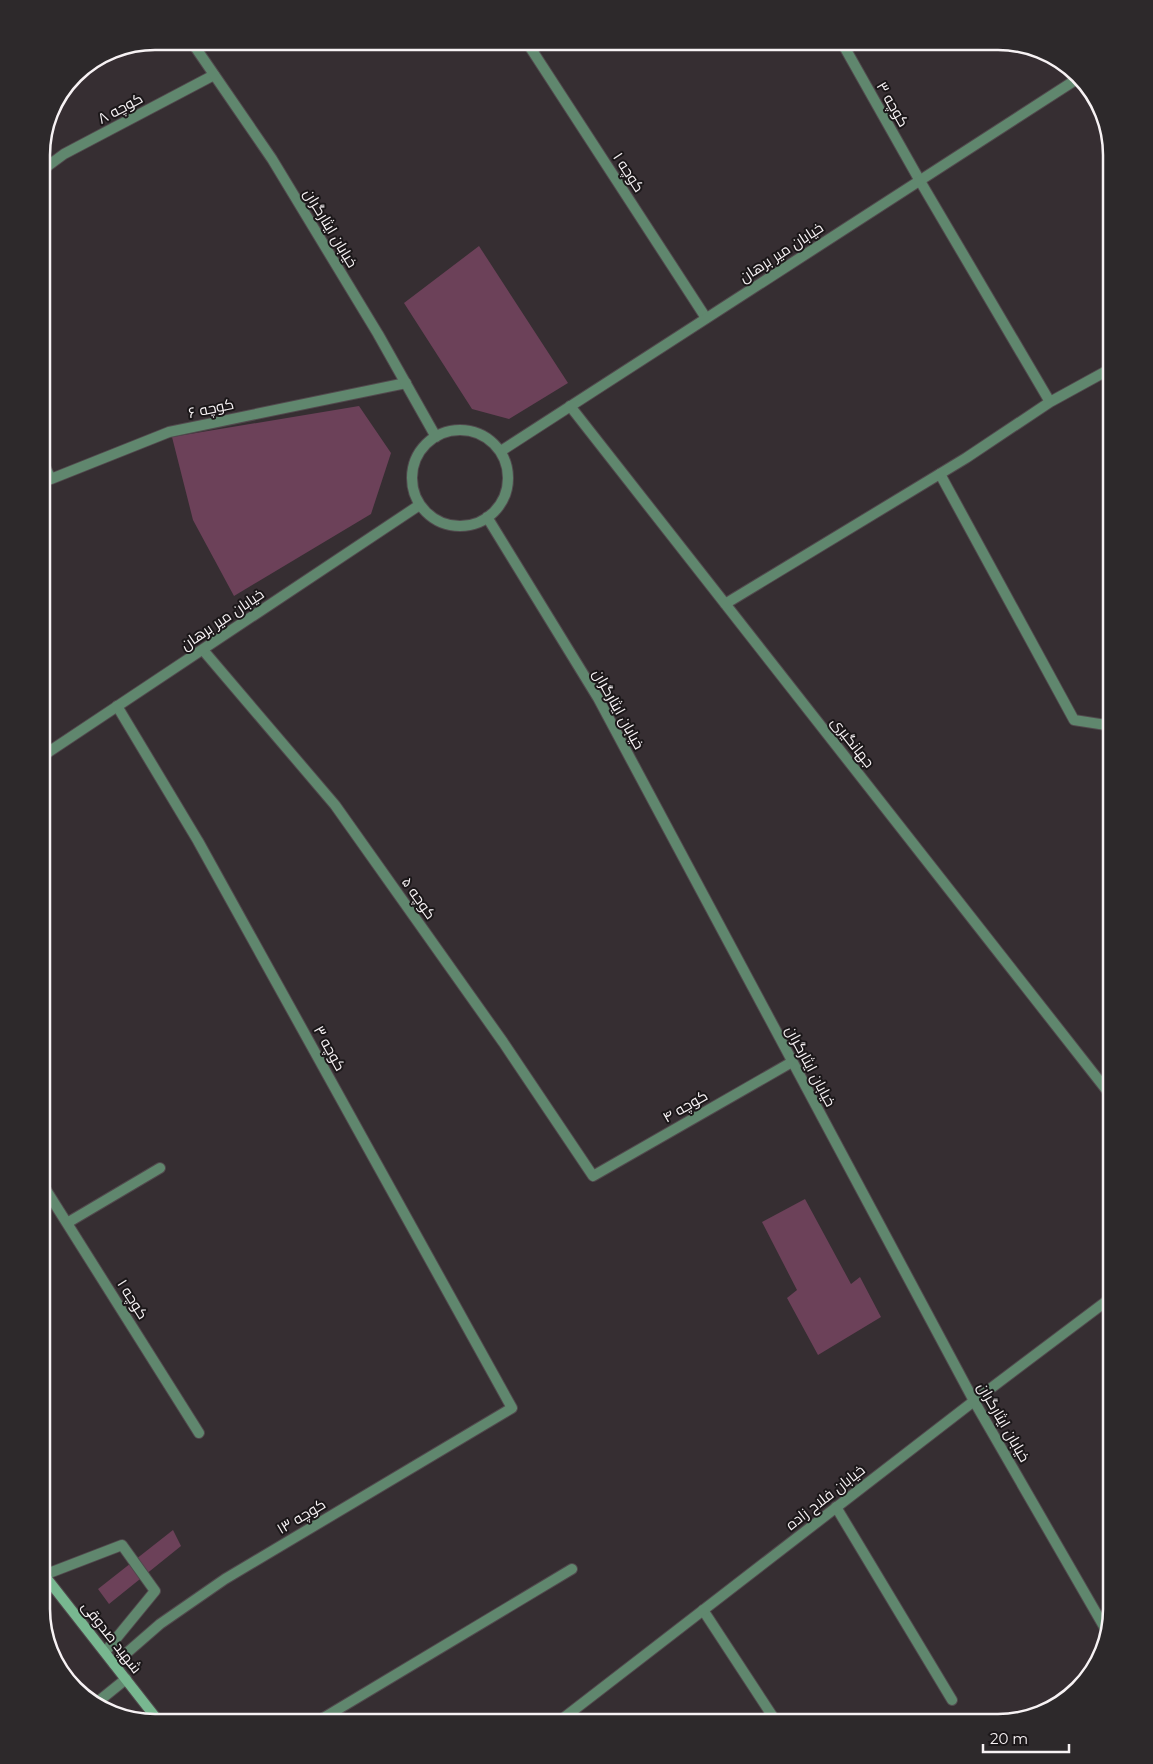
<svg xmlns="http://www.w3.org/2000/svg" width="1153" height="1764" viewBox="0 0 1153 1764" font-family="Montserrat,Cairo,sans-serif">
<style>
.building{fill:#6c4159}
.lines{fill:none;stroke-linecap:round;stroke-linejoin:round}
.service-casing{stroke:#51494d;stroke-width:12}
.minor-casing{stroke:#51494d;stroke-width:12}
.tertiary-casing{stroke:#51494d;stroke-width:12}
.secondary-casing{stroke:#51494d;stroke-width:12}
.service{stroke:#60876e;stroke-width:10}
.minor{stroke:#60876e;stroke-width:10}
.tertiary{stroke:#60876e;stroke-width:10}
.secondary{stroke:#78b790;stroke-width:10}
.labels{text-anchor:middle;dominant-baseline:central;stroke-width:4;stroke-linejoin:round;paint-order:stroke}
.street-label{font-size:15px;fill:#f7f2f4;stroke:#1b1719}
.rim{fill:none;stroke:#f7f2f4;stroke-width:2.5}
</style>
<rect width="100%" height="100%" fill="#362e32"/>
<path class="building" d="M479 246 568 383 509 419 472 409 404 303Z
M359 406 391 453 371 514 234 596 193 520 172 437Z
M805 1199 851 1284 860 1277 881 1317 818 1355 787 1298 797 1290 762 1222Z
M173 1530 181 1546 109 1604 98 1589Z"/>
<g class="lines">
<defs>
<path id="service" d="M841 41 920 181
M41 171 64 154 214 75
M41 459 51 479 169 432 406 383
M940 474 1074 720 1106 725 1112 733
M203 650 335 805 503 1042 593 1176 792 1062
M41 1182 199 1433
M67 1223 160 1168
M836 1507 952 1700
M44 1575 122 1545 155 1591 105 1652
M703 1610 777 1723
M114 1664 160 1624 225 1579 512 1408 198 841 117 706
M95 1704 126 1679
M315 1723 572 1569"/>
<path id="minor" d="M526 41 706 318
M920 181 1050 402
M570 406 1112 1097
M725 604 966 458 1050 402 1112 368
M557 1723 974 1401 1112 1297"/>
<path id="tertiary" d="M191 41 272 159 378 334 436 437
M412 478a48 48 0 1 1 96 0a48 48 0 1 1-96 0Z
M501 451 1077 79
M487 517 598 698 974 1401 1106 1630
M41 757 418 506"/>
<path id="secondary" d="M41 1571 160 1723"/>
</defs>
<use href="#service" class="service-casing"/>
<use href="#minor" class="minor-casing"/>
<use href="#tertiary" class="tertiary-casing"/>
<use href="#secondary" class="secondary-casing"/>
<use href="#service" class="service"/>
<use href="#minor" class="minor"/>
<use href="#tertiary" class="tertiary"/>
<use href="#secondary" class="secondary"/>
</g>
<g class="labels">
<g class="street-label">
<text transform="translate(893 104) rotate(60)">کوچه ۳</text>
<text transform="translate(120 108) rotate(-28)">کوچه ۸</text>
<text transform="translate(629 172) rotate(57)">کوچه ۱</text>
<text transform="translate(331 228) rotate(59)">خیابان ایثارگران</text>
<text transform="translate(781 252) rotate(-33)">خیابان میر برهان</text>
<text transform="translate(211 408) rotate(-12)">کوچه ۶</text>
<text transform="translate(222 619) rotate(-34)">خیابان میر برهان</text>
<text transform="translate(619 709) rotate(61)">خیابان ایثارگران</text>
<text transform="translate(853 742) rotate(52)">جهانگیری</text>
<text transform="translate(419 898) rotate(55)">کوچه ۵</text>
<text transform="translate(330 1048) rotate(61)">کوچه ۳</text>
<text transform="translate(811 1066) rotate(62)">خیابان ایثارگران</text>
<text transform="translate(685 1106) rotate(-30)">کوچه ۴</text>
<text transform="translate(133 1299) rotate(58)">کوچه ۱</text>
<text transform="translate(1004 1422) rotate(60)">خیابان ایثارگران</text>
<text transform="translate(825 1497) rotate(-38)">خیابان فلاح زاده</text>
<text transform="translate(301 1516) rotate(-31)">کوچه ۱۳</text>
<text transform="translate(112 1637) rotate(52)">شهید صدوقی</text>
</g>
</g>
<path d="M0 0H1153V1764H0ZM155 50H998A105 105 0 0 1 1103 155V1609A105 105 0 0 1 998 1714H155A105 105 0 0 1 50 1609V155A105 105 0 0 1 155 50Z" fill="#2d292b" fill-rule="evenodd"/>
<path class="rim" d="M155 50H998A105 105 0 0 1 1103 155V1609A105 105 0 0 1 998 1714H155A105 105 0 0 1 50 1609V155A105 105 0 0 1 155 50Z"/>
<path d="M983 1744v8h86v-8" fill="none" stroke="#f7f2f4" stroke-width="2.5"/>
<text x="990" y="1744" font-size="15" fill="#f7f2f4" stroke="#1b1719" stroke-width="4" paint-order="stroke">20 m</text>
</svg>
